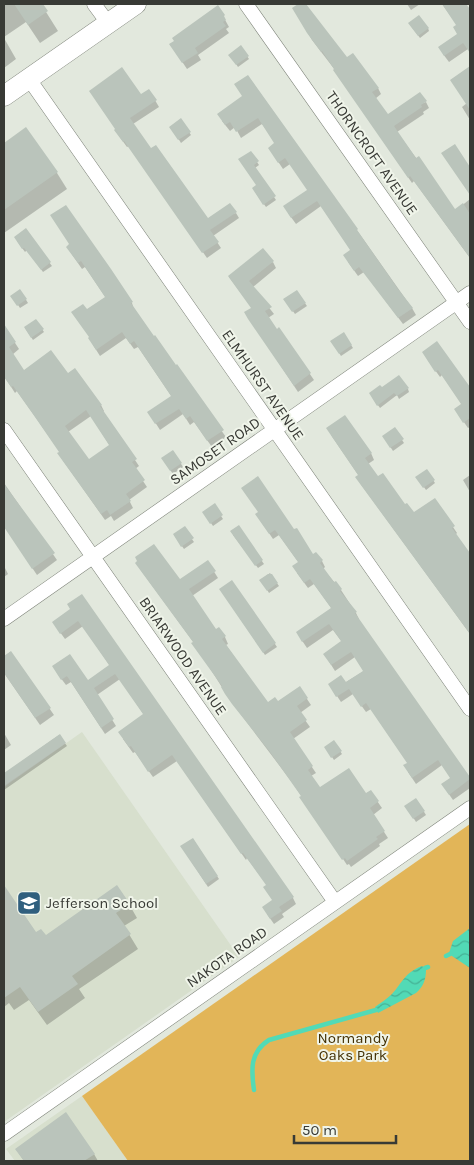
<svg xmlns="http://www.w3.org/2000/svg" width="474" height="1165" viewBox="0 0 474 1165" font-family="Karla,sans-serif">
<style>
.built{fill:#d7dfcd}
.green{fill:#e2b558}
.water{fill:url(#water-waves)}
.shadow{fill:#0003;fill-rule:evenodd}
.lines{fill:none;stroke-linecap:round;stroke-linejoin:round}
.stream{stroke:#52dab6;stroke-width:4.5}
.building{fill:#bac4bb;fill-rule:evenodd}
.street-casing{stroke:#7c8177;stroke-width:15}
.secondary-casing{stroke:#7c8177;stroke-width:21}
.street{stroke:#fff;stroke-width:14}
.secondary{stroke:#fff;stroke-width:20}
.labels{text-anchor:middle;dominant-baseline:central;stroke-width:4;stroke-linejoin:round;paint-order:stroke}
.street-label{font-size:15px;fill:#383a35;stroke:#f0f5ea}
.poi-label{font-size:15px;fill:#383a35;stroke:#f0f5ea;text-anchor:start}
.park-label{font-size:15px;fill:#433003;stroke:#f0f5ea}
</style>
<defs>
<pattern id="water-waves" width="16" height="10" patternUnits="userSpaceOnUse" patternTransform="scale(1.25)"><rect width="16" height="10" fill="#52dab6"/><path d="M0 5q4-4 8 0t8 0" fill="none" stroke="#45b295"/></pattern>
</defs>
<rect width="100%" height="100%" fill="#e2e8dd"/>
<path class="built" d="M82 732 239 957 4 1122V787Z
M82 1096 128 1161H15L6 1149Z"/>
<path class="green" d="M470 824V1161H128L82 1096Z"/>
<path class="water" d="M470 928V968L452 956 449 953 453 941Z
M422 966 426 970C426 980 423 987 416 993L378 1013 375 1007C380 1003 387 999 392 994 403 982 404 973 422 966Z"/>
<path class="shadow" d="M4 4H41L58 31 40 43 26 22 4 37Z
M300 4H305L347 59 378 88 381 94 375 99 387 116 426 102 429 108 423 112 424 114 397 132 455 211 470 199V258L414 181 412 183 335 70 312 40 294 8Z
M407 4H420L411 10Z
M442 4H463L470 13V52L468 49 449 62 443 54 458 34V26Z
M218 7 229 27 226 29 229 33 198 55 201 60 187 69 175 51V41Z
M411 26 428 28 429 31 420 38Z
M4 38 16 59 4 68Z
M241 47 249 59 238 67 230 55Z
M470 67V120L462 107 467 103 451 80Z
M248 76 412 308 416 315 403 324 364 272 358 276 348 262 351 250 321 206 296 224 288 213 308 190 290 164 283 169 273 154 276 143 262 124 241 138 235 127 230 131 222 121 243 97Z
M149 90 159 107 133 124 151 150 208 220 236 213 239 218 213 236 221 248 207 258 129 146 127 147 119 136 141 96Z
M181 120 191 135 181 143 171 127Z
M26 129 57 173 67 189 4 233V145Z
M251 153 259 165 255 168 276 200 266 207 255 192 257 186Z
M25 230 52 266 43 272 27 250 25 252 17 241Z
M71 253 110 270 132 303 134 310 226 437 212 447 194 422 190 425 183 414 160 430 153 419 172 397 138 347 134 349 126 338 100 356 93 345 87 311 106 298 85 267 82 269Z
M273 262 276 268 253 287 274 314 268 318 276 330 279 329 314 380 298 392 250 319 252 308 229 277Z
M20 290 28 303 20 308 12 296Z
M297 292 307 306 295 314 285 300Z
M36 320 44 332 33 340 25 328Z
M4 326 19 349 12 355 24 371 67 375 101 405 104 411 103 412 139 466 135 469 147 487 129 500 133 508 114 521 111 516 105 520 62 459 60 452 17 391 15 393 4 376ZM91 416 110 446 88 461 68 432Z
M344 334 353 348 341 356 332 342Z
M437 343 470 390V427L468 428 459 415 462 404 442 375 440 377 427 359Z
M381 389H408L409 392 399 399 397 395 380 408 372 397Z
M395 429 404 443 393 451 384 437Z
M331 435 371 453 374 460 368 464 377 478 414 514 453 527 457 533 455 535 470 555V634L360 483 359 476Z
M173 451 183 467 173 474 164 461Z
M427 471 435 483 426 490 417 477Z
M470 475V492L463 480Z
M4 483 57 560 37 575 4 526 7 521 4 517Z
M214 505 223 519 213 526 204 513Z
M260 520 293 530 313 556 322 561 325 567 323 569 341 590 356 613 359 619 358 620 470 779V788L453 800 446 790 451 778 442 765 416 784 408 772V763L371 709 366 712 353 694 341 702 333 690 364 671 355 657 335 671 328 660 342 642 333 630 307 648 301 639 332 609 314 584 308 588 297 573 299 563 279 535 273 539Z
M238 527 264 564 258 568 233 535Z
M184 528 194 542 184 549 174 535Z
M208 562 218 578 192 596 216 630 218 629 225 637 228 644 226 645 267 704 277 703 299 688 307 699 311 705 300 713 310 727 293 739 316 773 311 776 320 789 366 794 370 791 382 808 373 815 388 838 379 844 380 846 351 867 349 864 347 865 294 785 230 700 194 643 140 569 180 580Z
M4 566 8 574 4 577Z
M270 573 279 586 269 593 261 580Z
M221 590 267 632 277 647 265 655Z
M81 596 293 898 296 904 282 914 284 917 274 924 267 914 273 901 267 885 247 858 246 860 177 761 153 777 135 752 133 753 123 739 144 715 120 679 97 695 116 726 105 734 71 682 66 685 57 673 88 682 110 666 83 626 65 639 57 628Z
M10 652 54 715 40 725 4 673V657Z
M4 733 11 745 4 750Z
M59 735 67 746 4 790V774Z
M334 742 342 754 334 760 326 748Z
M416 799 426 815 416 822 406 806Z
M193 839 219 879 208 887 182 847Z
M4 887 36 933 45 937 129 904 137 918 124 926 138 949 79 989 85 998 47 1025 29 1000 14 1010 9 1003 4 1007Z
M16 1149 94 1154 98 1161H24Z"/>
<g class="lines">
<path class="stream" d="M446 956 450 954
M425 968 428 967
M254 1090C251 1069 250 1052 269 1040L376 1010"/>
</g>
<path class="building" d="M14 4H43L48 11 28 25Z
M298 4H306L347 57 353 53 379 88 372 92 388 114 420 92 427 101 421 105 422 107 394 126 416 158 419 156 455 209 463 203 470 214V258L410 176 408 178 333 70 334 69 322 51 321 52 307 33 292 8Z
M442 4H466L470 9V53L463 43 444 56 438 47 457 34 453 27 456 25Z
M218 5 225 15 224 16 226 20 223 22 226 26 195 48 198 53 182 63 169 44 174 41 172 38Z
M419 15 429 28 418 36 408 23Z
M241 45 249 56 236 65 228 55Z
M470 66V110L450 80Z
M122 67 141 94 149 89 157 100 130 118 151 148 156 145 208 218 230 203 237 212 210 230 219 242 202 253 124 141 123 142 114 130 115 129 89 91Z
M248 75 358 229 357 230 398 289 413 308 398 318 359 267 354 271 343 255 350 250 317 201 291 218 283 206 307 190 285 158 278 163 268 148 274 143 258 118 236 132 230 122 225 125 217 114 242 96 234 84Z
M181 118 191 132 178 140 169 127Z
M26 127 58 172 4 210V143Z
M455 144 470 167V195L441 153Z
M251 151 259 161 254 165 276 196 263 205 252 188 256 185 238 159Z
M66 205 111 269 133 302 131 303 154 336 155 335 176 365 177 364 224 430 207 441 190 416 186 419 179 409 155 424 147 412 171 396 134 341 130 344 122 332 96 350 88 338 89 337 71 312 83 304 87 309 105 297 81 261 78 263 66 247 69 244 50 215Z
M26 228 51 262 41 270 24 248 22 249 14 237Z
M263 248 274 261 249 281 272 307 265 311 277 329 279 327 311 373 294 386 248 319 244 312 251 308 228 276Z
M20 289 27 299 17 306 10 296Z
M297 290 306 303 292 312 283 299Z
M36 319 44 329 31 338 24 327Z
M4 324 16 342 9 347 24 370 51 350 68 373 75 368 102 405 100 406 137 459 132 462 145 480 126 494 131 501 110 515 107 510 101 514 57 453 59 452 35 417 13 386 11 387 4 377ZM86 410 109 445 89 459 65 426Z
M344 332 352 345 339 354 330 341Z
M437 341 470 387V418L463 423 454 409 461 404 438 370 435 372 422 352Z
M399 375 409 388 397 396 394 393 377 406 369 393 380 385 382 387Z
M345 415 372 453 365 458 378 476 383 473 405 504 407 503 414 512 435 498 455 526 452 528 470 553V634L355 477 358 475 326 428Z
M395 427 404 439 390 448 382 436Z
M173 450 182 463 170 471 161 458Z
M427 469 435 480 423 488 415 477Z
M258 476 294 529 297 528 313 554 316 552 323 560 320 563 334 582 336 581 342 589 340 591 357 612 355 613 470 777V779L449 795 441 784 450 778 438 760 412 778 403 765 407 763 366 703 361 707 349 689 336 697 328 684 341 675 346 682 363 671 351 652 331 665 323 654 341 641 329 624 302 642 296 632 331 608 310 579 304 583 292 566 298 562 275 530 269 534 255 514 258 512 241 488Z
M4 484 55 553 32 569 4 527Z
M215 503 223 515 210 524 202 512Z
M239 525 263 560 255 566 230 531Z
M185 526 194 538 181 547 173 534Z
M154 544 180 579 208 560 216 571 189 589 216 629 219 627 226 636 222 639 268 702 275 697 278 701 300 686 308 698 297 706 307 720 290 732 313 766 308 770 320 787 349 768 366 793 371 790 379 801 370 808 385 831 376 837 378 839 347 861 345 858 342 860 299 797 301 796 270 752 232 704 225 694 221 687 222 686 191 643 193 642 135 563 137 561 135 557Z
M268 574H272L278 583 267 591 259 580Z
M232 580 276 643 263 653 219 589Z
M82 594 294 897 279 907 282 911 270 919 262 907 272 900 263 887 266 885 243 853 241 854 172 755 148 772 131 746 129 747 118 732 143 714 115 674 94 688 114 719 101 728 67 676 61 680 52 666 70 654 88 680 109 665 78 621 60 634 52 622 70 609 67 604Z
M11 651 51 708 35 718 4 673V656Z
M60 734 66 743 4 786V773Z
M334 740 342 751 331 758 324 747Z
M416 798 425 811 413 819 404 806Z
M193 838 218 876 206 884 180 846Z
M4 885 36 932 41 929 46 935 117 885 130 904 116 913 131 934 72 976 78 984 38 1012 20 987 4 998Z
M66 1112 95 1154 84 1161H24L15 1149Z"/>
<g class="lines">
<defs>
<path id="street" d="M94 4 108 23
M246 4 470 322
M29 79 470 709
M4 430 335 902
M4 619 470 293
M4 1134 470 808"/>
<path id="secondary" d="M4 96 136 4"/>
</defs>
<use href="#street" class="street-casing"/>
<use href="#secondary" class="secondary-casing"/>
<use href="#street" class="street"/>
<use href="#secondary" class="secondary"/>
</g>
<defs>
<symbol id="school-square" viewBox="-11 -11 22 22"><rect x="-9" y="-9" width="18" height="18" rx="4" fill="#305f7e" stroke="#f0f5ea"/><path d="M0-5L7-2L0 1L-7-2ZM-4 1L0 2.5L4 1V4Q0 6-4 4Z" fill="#fff"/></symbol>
</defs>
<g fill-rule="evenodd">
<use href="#school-square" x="15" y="889" width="28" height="28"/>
</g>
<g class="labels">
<g class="street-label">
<text transform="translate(372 153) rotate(55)">THORNCROFT AVENUE</text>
<text transform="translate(263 385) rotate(55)">ELMHURST AVENUE</text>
<text transform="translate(215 451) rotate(-35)">SAMOSET ROAD</text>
<text transform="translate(183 656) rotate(55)">BRIARWOOD AVENUE</text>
<text transform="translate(227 957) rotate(-35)">NAKOTA ROAD</text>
</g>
<g class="poi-label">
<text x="46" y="903">Jefferson School</text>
</g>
<g class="park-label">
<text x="353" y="1038">Normandy<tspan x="353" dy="17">Oaks Park</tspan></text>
</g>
</g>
<rect width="474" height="1165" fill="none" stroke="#383a35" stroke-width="10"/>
<path d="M294 1135v8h102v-8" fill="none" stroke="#383a35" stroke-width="2.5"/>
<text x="302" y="1135" font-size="15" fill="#383a35" stroke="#f0f5ea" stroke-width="4" paint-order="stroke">50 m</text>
</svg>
